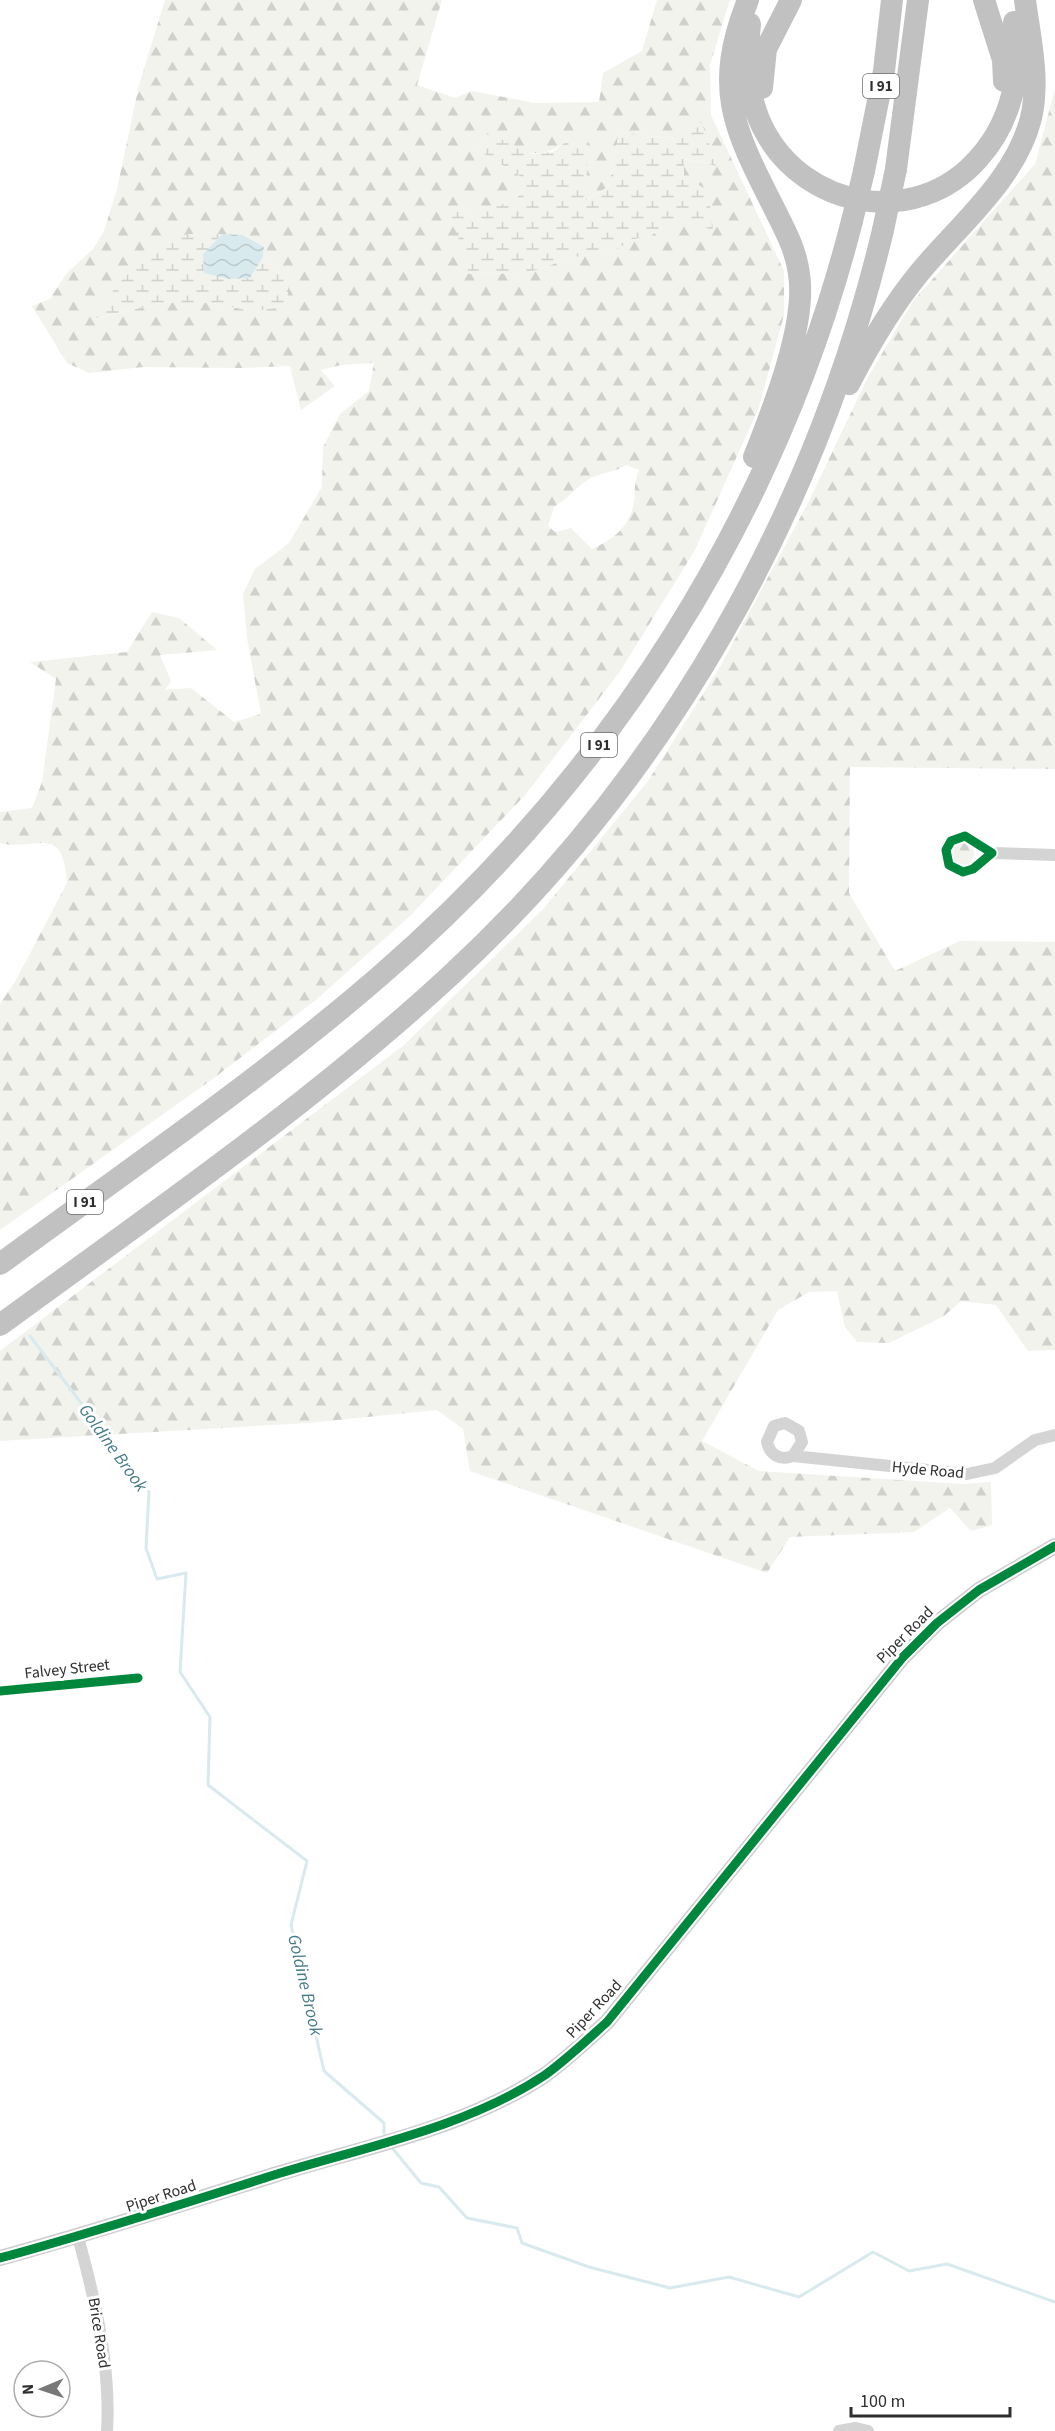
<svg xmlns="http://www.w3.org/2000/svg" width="1055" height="2431" viewBox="0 0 1055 2431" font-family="'Source Sans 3',sans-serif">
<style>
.forest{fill:url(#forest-firs);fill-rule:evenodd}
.wetland{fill:url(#wetland-marsh)}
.water{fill:url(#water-waves)}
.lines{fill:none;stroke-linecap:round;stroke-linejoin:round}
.stream{stroke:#d9eaee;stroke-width:3}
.street{stroke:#d4d4d4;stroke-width:12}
.secondary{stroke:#cdcdcd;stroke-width:16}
.highway{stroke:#c1c1c1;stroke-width:22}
.highway-bridge{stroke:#c1c1c1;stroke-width:22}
.cycleway-casing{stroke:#fff;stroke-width:13}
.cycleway{stroke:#00873e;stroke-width:9}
.labels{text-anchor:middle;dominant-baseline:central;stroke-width:6;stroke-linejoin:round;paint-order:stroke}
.shield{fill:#fff;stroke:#6d6d6d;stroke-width:1.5}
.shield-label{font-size:15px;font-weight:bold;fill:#2f2f2f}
.street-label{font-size:16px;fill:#2f2f2f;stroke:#fff}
.water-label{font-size:18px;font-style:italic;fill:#447b89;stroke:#fff}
</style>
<defs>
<pattern id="forest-firs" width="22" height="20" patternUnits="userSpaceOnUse" patternTransform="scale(1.5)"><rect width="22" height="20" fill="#f2f3ed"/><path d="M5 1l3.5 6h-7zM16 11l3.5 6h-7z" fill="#d0d1cc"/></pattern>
<pattern id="wetland-marsh" width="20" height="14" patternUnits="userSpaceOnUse" patternTransform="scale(1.5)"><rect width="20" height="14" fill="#f2f3ed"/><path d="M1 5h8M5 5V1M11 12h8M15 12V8" fill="none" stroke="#d0d1cc"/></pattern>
<pattern id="water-waves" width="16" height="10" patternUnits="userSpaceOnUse" patternTransform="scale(1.5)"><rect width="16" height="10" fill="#d9eaee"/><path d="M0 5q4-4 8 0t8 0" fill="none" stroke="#bbc9cc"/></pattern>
</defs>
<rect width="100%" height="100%" fill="#fff"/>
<path class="forest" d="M165 0H442L417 85 455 98 472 91 535 103 599 102 603 73 642 51 657 0H730L710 65 711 115 784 271V315L759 407 695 550 621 670 526 794 410 916 317 999 214 1078 0 1230V1004L16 980 67 883C63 821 36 852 0 843V812L32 808 42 782 56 679 30 662 127 652 152 612 179 618 217 650 160 655 171 681 165 690 191 688 234 722 261 714 247 638 243 594 255 569 289 543 322 487 323 447 340 414 369 391 374 363 341 365 321 370 335 386 301 410 290 366 242 368 143 367 89 373 67 363 32 306 50 299 66 274 93 249 104 231 117 189 139 85ZM691 122 715 166 683 159 684 177 676 219 650 236 629 240 620 248 571 258 527 273 469 274 452 213 515 202 524 186 520 176 476 149 487 133C521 149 536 166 569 139L585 172V201L609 186 619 132 676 139ZM187 234 243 235 264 247 263 257 289 275 252 311 213 303H161L93 319ZM626 465 639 470C632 488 637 494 633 507 627 529 612 540 592 549L571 528 555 532 548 526 554 507C567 499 576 487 589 479 598 473 614 473 626 465Z
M1055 89V769L850 767 849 893 895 971 960 941 1055 942V1350L1028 1351 996 1305 961 1301 944 1316 889 1343 857 1342 845 1327 837 1291 809 1292 778 1310 702 1441 759 1471 963 1484 991 1482 992 1525 971 1531 950 1508 914 1532 790 1537 767 1573 470 1471 463 1429 437 1410 307 1423 0 1441V1351L404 1045 544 908 648 781 720 667 808 503 867 379 913 301 1035 164Z
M952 854a11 11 0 1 1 22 0a11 11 0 1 1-22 0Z"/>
<path class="wetland" d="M691 122 702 123 716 166 684 159V177L708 190 713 230 676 219 650 236 629 240 620 248 571 258 527 273 469 274 451 213 515 202 524 186 520 176 476 149 487 133 533 154 553 152 569 139 588 135 586 201 609 186 619 132 675 139Z
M187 234H222L203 254 250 278 263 257 289 275 287 307 252 311 213 303H161L92 319 119 283 148 253Z"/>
<path class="water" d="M222 234 243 235 264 247 263 257 250 278 229 279 204 273 203 254Z"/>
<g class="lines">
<path class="stream" d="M30 1336 149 1492 146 1548 157 1579 186 1573 180 1672 210 1717 208 1785 307 1861 291 1925 324 2071 384 2123V2133
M393 2149 421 2183 439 2187 467 2218 517 2228 522 2243 589 2267 670 2288 729 2277 799 2297 873 2252 909 2271 947 2264 1055 2302"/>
<path class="street" d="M965 836 992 853 973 869 963 872 949 865 946 850 951 841Z
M992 853 1055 855
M793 1456 802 1442 799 1431 785 1423 774 1426 767 1442C770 1455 780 1461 793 1456L967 1474 995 1468 1035 1440 1055 1435
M0 1691 138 1678
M78 2237C95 2299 111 2366 107 2431
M839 2431 856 2428 868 2431"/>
<path class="secondary" d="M0 2258C92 2233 182 2204 274 2175 364 2147 465 2128 545 2075 567 2059 587 2040 607 2022L903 1657 937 1623 979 1590 1055 1546"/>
<path class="highway" d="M748 0C713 88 733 127 773 206 784 228 796 249 799 274 807 324 773 409 754 457
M984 0 1003 60 1004 81
M750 24C746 58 747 95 762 126 803 210 916 229 978 159 998 137 1010 110 1015 81 1018 62 1016 42 1014 22
M762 88 766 49 791 0
M896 169 918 0
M864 171 884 71 892 0
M849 384C869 345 892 306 920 272 959 225 1016 179 1031 118 1040 79 1030 39 1025 0
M0 1264C128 1170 261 1079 381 975 610 777 777 515 852 221
M0 1325C154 1212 313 1103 453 973 666 776 816 512 883 230"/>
<path class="highway-bridge" d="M852 221 864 171
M883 230 896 169"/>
<defs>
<path id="cycleway" d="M965 836 992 853 973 869 963 872 949 865 946 850 951 841Z
M0 1691 138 1678
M0 2258C92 2233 182 2204 274 2175 364 2147 465 2128 545 2075 567 2059 587 2040 607 2022L903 1657 937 1623 979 1590 1055 1546"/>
</defs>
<use href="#cycleway" class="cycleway-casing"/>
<use href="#cycleway" class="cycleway"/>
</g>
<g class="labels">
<g class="shield">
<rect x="863" y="74" width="36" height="24" rx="4.5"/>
<rect x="581" y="733" width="36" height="24" rx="4.5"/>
<rect x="67" y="1190" width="36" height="24" rx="4.5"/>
</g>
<g class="shield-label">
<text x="881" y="86">I 91</text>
<text x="599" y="745">I 91</text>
<text x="85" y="1202">I 91</text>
</g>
<g class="street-label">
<text transform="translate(928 1470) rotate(5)">Hyde Road</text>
<text transform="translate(905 1635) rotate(-45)">Piper Road</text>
<text transform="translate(67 1669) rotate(-6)">Falvey Street</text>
<text transform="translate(594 2009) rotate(-47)">Piper Road</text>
<text transform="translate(161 2196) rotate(-18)">Piper Road</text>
<text transform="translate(99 2333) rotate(81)">Brice Road</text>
</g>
<g class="water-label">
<text transform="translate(113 1448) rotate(54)">Goldine Brook</text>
<text transform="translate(305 1985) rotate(77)">Goldine Brook</text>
</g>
</g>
<g transform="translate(42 2389) rotate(268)"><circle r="28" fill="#ffffff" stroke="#acacac" stroke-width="1.5"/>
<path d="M0-4.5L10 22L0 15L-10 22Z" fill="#787878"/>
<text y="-9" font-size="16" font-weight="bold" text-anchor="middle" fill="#2f2f2f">N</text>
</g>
<path d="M851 2407v9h159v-9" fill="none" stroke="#2f2f2f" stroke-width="3"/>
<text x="860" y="2407" font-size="18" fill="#2f2f2f" stroke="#ffffff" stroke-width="4.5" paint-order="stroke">100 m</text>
</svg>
